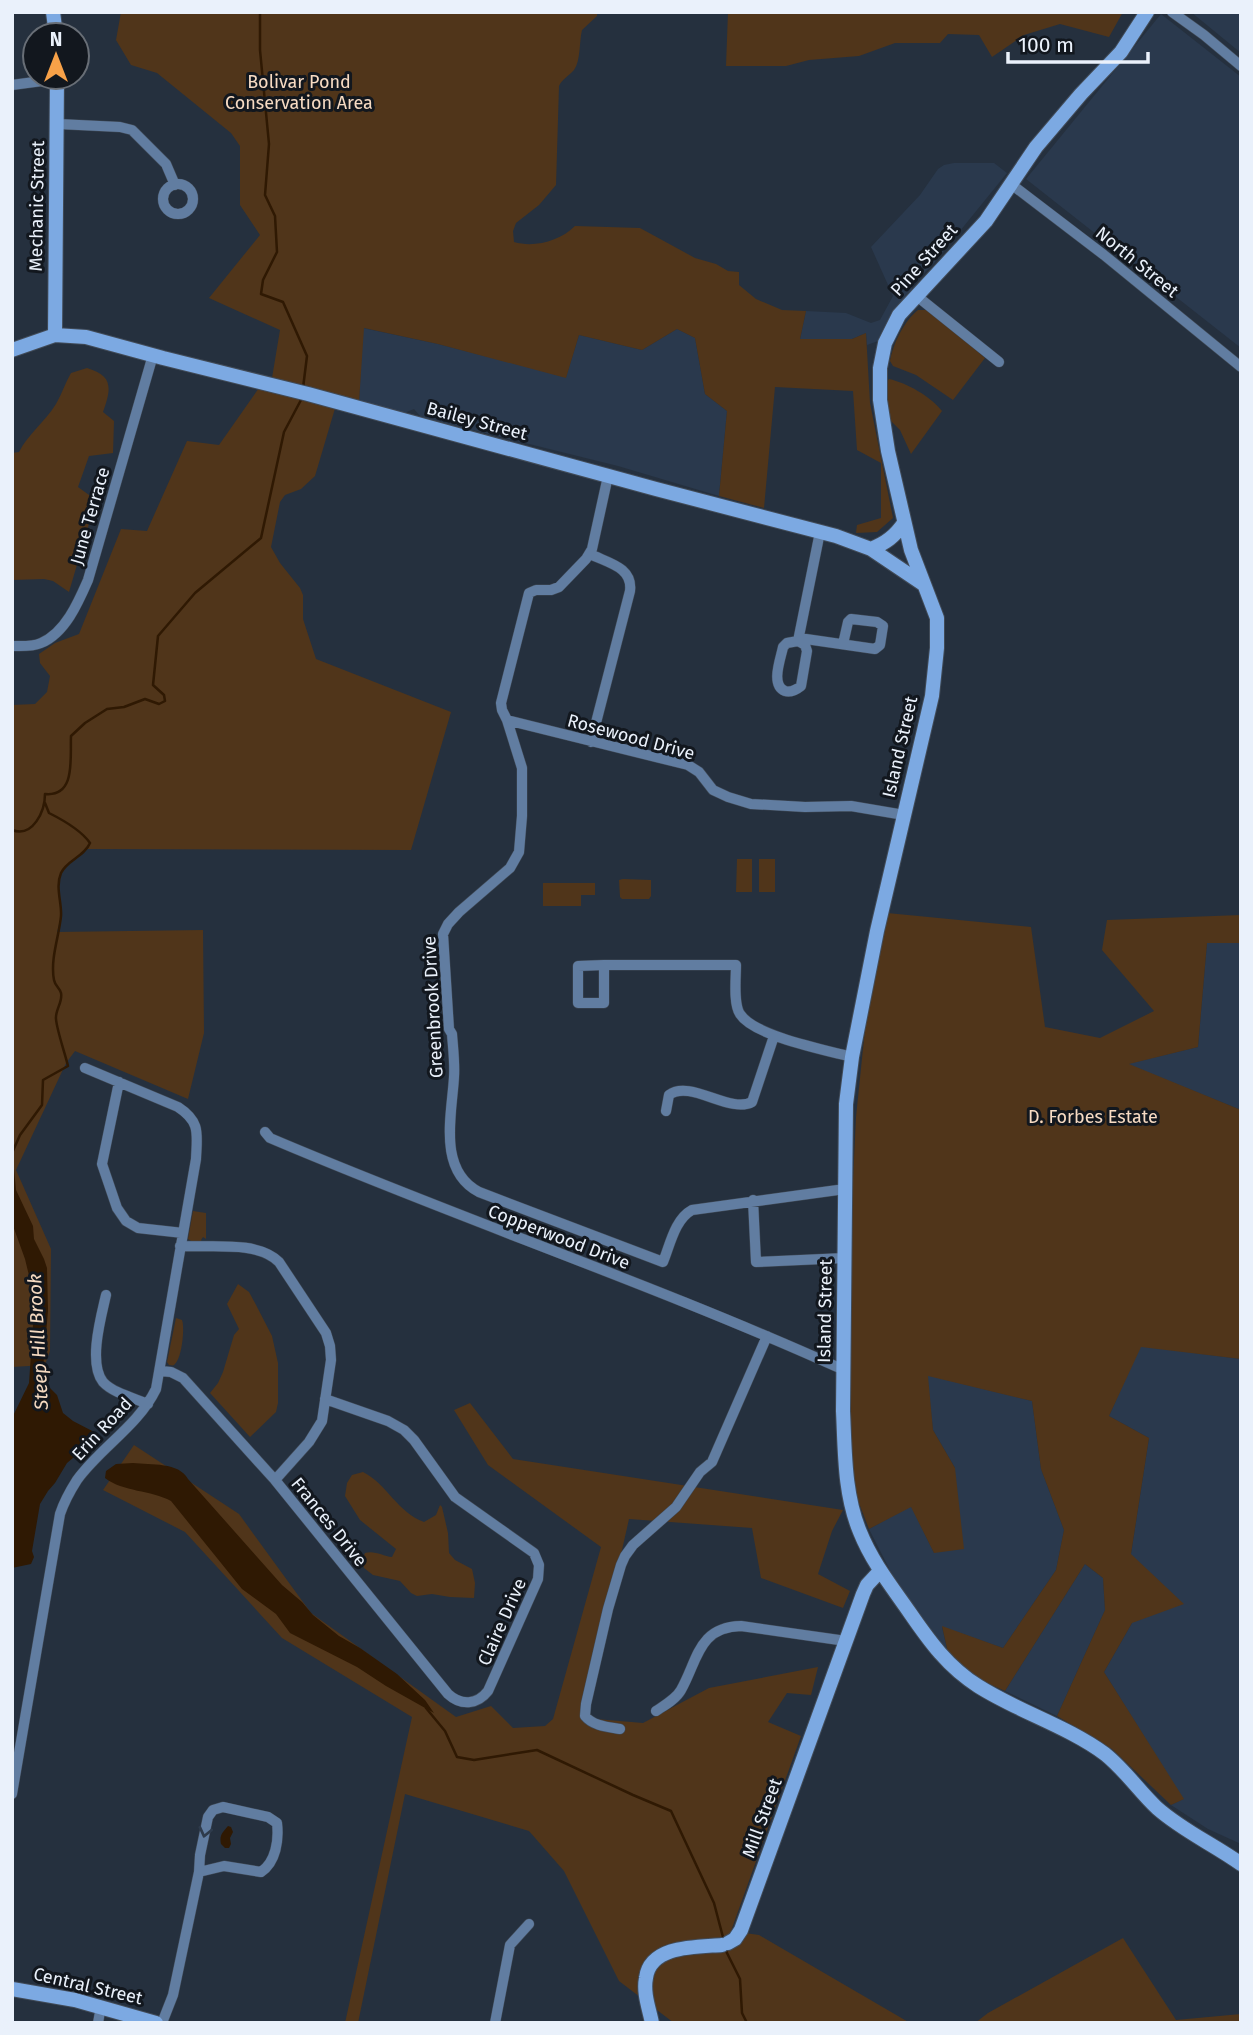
<svg xmlns="http://www.w3.org/2000/svg" width="1253" height="2035" viewBox="0 0 1253 2035" font-family="'Fira Sans',sans-serif">
<style>
.built{fill:#2a394d}
.green{fill:#50351a}
.water{fill:#2f1903}
.lines{fill:none;stroke-linecap:round;stroke-linejoin:round}
.stream{stroke:#2f1903;stroke-width:2.5}
.street-casing{stroke:#414b58;stroke-width:11}
.secondary-casing{stroke:#414b58;stroke-width:16}
.street{stroke:#617da1;stroke-width:10}
.secondary{stroke:#7ca9e2;stroke-width:14}
.oneway{stroke:#2e3b4c}
.labels{text-anchor:middle;dominant-baseline:central;stroke-width:6;stroke-linejoin:round;paint-order:stroke}
.park-label{font-size:18px;fill:#f7dbc3;stroke:#12171e}
.street-label{font-size:18px;fill:#eaf1fb;stroke:#12171e}
.water-label{font-size:19px;font-style:italic;fill:#f5dac1;stroke:#12171e}
</style>
<rect width="100%" height="100%" fill="#25303e"/>
<path class="built" d="M1191 12H1241V53Z
M1161 14 1241 77V348L1026 179Z
M954 163H994L1007 173 934 263 912 285V290L878 341 867 345 866 333 852 339H800L806 311 846 313 871 323 880 320 893 296 871 247 920 195 938 169 944 165Z
M363 328 438 344 566 377 579 335 642 350 677 329 695 338 705 394 727 411 719 496 618 466 428 419 420 416 414 409 404 413 359 402Z
M1207 943H1241V1110L1127 1064 1198 1047Z
M1140 1346 1241 1359V1844L1208 1829 1171 1805 1183 1799 1104 1672 1132 1623 1131 1554 1149 1438 1109 1416Z
M927 1375 1032 1401 1041 1469 1064 1530 1056 1570 1003 1648 942 1627 948 1653 897 1584 869 1529 911 1506 934 1553 955 1468 933 1430Z
M1085 1564 1103 1578 1105 1610 1057 1716 1005 1691Z"/>
<path class="green" d="M121 12H597V16L582 30C579 42 581 60 574 70 569 76 562 79 559 86L556 185 539 205 516 223 513 231 514 242C534 248 560 241 575 226L640 228 695 258 716 264 728 271 739 272V285L756 299 782 310 806 311 800 339H852L866 333 870 403 893 518 877 532 856 533 857 525 881 518V463L857 450 853 391 775 387 764 508 719 496 727 411 705 394 695 338 677 329 642 350 579 335 566 378 438 344 364 328 359 402 272 378 280 330 209 298 260 235 240 205V146L231 133 157 73 131 65 116 40Z
M728 12H1123L1109 37 1060 24 1024 35 992 57 979 35 948 34 940 43H895L859 56 809 60 786 66H726Z
M918 310H926L934 314 985 358 953 400 916 375 893 366 890 361C893 344 904 321 918 310Z
M87 368C114 376 111 389 103 412L114 421 113 453 89 456 78 487 96 500 69 592 53 581 44 579 12 580V453L19 452C28 434 45 422 56 404 62 394 65 383 71 373Z
M889 379C907 383 930 396 942 411L911 454 900 430 888 418 887 382Z
M261 385 336 405 315 476 301 489 285 495 280 502 271 547 280 563 300 588 303 595V619L316 659 451 712 411 850 87 849 70 862 61 874 58 886 61 917 57 932 203 930 204 1033 188 1099 75 1051 66 1063 16 1170 51 1249 50 1351 45 1365 12 1367V705L35 704 47 692 50 676 40 663 39 654 55 643 79 634 121 529 147 531 187 441 219 445Z
M737 859H752V892H736Z
M759 859H775V892H759Z
M623 879 651 880V896L649 899H622L620 897 619 880Z
M543 883H595V895H581V906H543Z
M877 912 1031 927 1045 1027 1100 1038 1154 1011 1102 950 1107 920 1241 915V943H1207L1198 1047 1129 1064 1241 1110V1359L1141 1347 1109 1416 1149 1438 1131 1554 1184 1604 1132 1623 1104 1672 1184 1799 1171 1805 1112 1749 1057 1716 1105 1610 1103 1578 1085 1564 1005 1691 969 1675 948 1653 942 1626 1003 1648 1056 1570 1064 1530 1041 1469 1032 1401 928 1376 933 1430 955 1468 964 1549 934 1553 911 1507 869 1529 840 1454 856 1117Z
M193 1211 206 1213V1239L203 1237 201 1240 202 1242 191 1241 188 1239Z
M238 1284 249 1292 255 1303 272 1336 278 1363V1403L276 1412 250 1437 210 1393 218 1383 223 1372 234 1335 239 1329 227 1304Z
M176 1318 182 1320C185 1327 182 1360 174 1365 173 1366 171 1365 169 1365L167 1362Z
M470 1403 513 1459 843 1510 832 1531 818 1574 850 1591 843 1608 761 1578 752 1528 629 1519 584 1718 643 1723 709 1688 818 1667 811 1695 787 1693 768 1722 801 1736 731 1931 759 1935 910 2023H674L619 1981 564 1871 529 1831 405 1794 358 2023H345L412 1717 282 1638 185 1532 103 1490 134 1445 239 1514 311 1613 456 1717 491 1706 513 1728 545 1726 553 1719 601 1547 488 1465 454 1410Z
M363 1472C387 1484 398 1513 424 1522L436 1515 440 1505 442 1507 448 1533 449 1553 455 1560 472 1569 475 1583 474 1598 450 1597 432 1594 417 1596 411 1593 400 1581 373 1575 364 1568 362 1560 365 1553C374 1550 383 1556 392 1557L396 1549 360 1520 345 1496 347 1483 352 1475Z
M1123 1938 1176 2020 1241 2014V2023H975L988 2013Z"/>
<path class="water" d="M12 1148 16 1190 33 1226 34 1239 44 1259 47 1268 48 1311 42 1380 57 1395 63 1413 73 1421 98 1434 93 1441 67 1463 55 1483 48 1491 40 1504 32 1551 34 1557 31 1564 12 1568V1418L29 1383 34 1310 33 1292 25 1259 12 1223Z
M133 1463C151 1465 179 1462 188 1479L282 1585 302 1602 313 1615 339 1636 360 1648 397 1674 425 1700 434 1713 386 1686 357 1667 290 1633 276 1614 242 1589 171 1501C151 1490 123 1492 105 1478L106 1471 116 1464Z
M228 1826 231 1827 233 1832 230 1838 231 1844 229 1848H225L221 1844C219 1835 223 1832 228 1826Z"/>
<g class="lines">
<path class="stream" d="M260 12V50L269 144 265 195 275 216 277 252 263 280 261 294 283 302 307 356 303 388
M12 830C33 838 45 811 45 794 76 797 70 759 71 736L85 723 107 709 124 707 145 699 159 704 165 701 164 695 153 685 158 636 195 593 261 538 284 432 302 398
M12 1153 20 1135 42 1105 43 1080 68 1066C65 1053 57 1031 56 1019 55 1010 63 1002 61 993 60 988 55 986 54 980 50 959 59 937 61 916 62 903 55 887 61 873 67 860 84 857 90 843 81 830 63 820 49 813L45 803
M426 1708 445 1731 457 1757 474 1760 537 1750 633 1795 671 1811 714 1903 724 1941
M726 1951 740 1979 742 2013 747 2023"/>
<defs>
<path id="street" d="M1172 12 1204 35 1241 66
M12 85 57 79
M58 124 120 127 132 130 166 164 175 185
M1011 184 1104 255 1241 367
M163 199a15 15 0 1 1 30 0a15 15 0 1 1-30 0Z
M918 297 999 362
M608 476 592 549 586 559 559 587 551 590H536L529 593 501 703 502 710 507 720 522 768V816L519 852 510 868 459 912 448 924 443 934 449 1029 452 1034C453 1048 455 1063 454 1077 452 1114 437 1170 479 1192L663 1262C670 1245 675 1219 692 1210L845 1189
M590 554C608 563 633 567 630 591L591 742
M799 638 875 649 880 645 883 626 877 622 851 619 848 622 843 644
M798 641 805 645 807 651 801 686C796 690 791 693 785 691 770 685 781 658 783 647L787 643 798 641 820 532
M12 646C22 646 32 647 41 643 65 633 78 603 88 580L153 355
M507 720 688 765 699 772 713 790 728 797 751 804 805 807 851 806 904 815
M604 965 578 966V1003H604V965H736C736 977 733 1004 740 1014 754 1036 825 1050 852 1057
M119 1082 102 1164 117 1208 126 1221 138 1228 183 1233
M666 1111 669 1095C690 1079 730 1114 752 1102L774 1036
M265 1132 270 1138C460 1219 656 1285 844 1370
M753 1200 756 1262 845 1258
M180 1246C209 1248 257 1240 279 1262L326 1333 330 1346 331 1360 322 1421 309 1442 275 1480
M106 1295C101 1317 88 1363 103 1382 113 1393 134 1398 148 1404
M160 1371 171 1372 183 1378 275 1480 448 1694C461 1706 477 1705 488 1691L538 1579 539 1565 534 1553 455 1497 414 1440 404 1430 388 1421 325 1399
M656 1711C665 1705 676 1699 681 1690 698 1660 698 1627 741 1626L846 1641
M620 1729C608 1727 593 1726 585 1716L586 1704 608 1609 621 1565 625 1556 633 1545 676 1507 700 1472 712 1462 767 1336
M12 1794 60 1514C64 1502 70 1491 77 1480 101 1447 138 1426 156 1389L196 1159C197 1134 201 1122 178 1107L85 1068
M98 2023 101 2006
M162 2023 173 1995 199 1872 200 1855 208 1817 213 1810 223 1807 268 1817 277 1823C279 1840 276 1862 261 1872L224 1866 199 1872
M495 2023 510 1945 529 1924"/>
<path id="secondary" d="M53 12 56 35
M1147 12 1121 52 1081 94 1036 147 986 221 899 315 885 343 880 368V400L888 451 911 550 937 618V648L932 696 877 931 852 1057 846 1104 843 1411C845 1451 844 1494 860 1532 872 1562 892 1587 910 1613 930 1642 948 1667 978 1686 1019 1712 1067 1726 1105 1754 1125 1770 1139 1791 1157 1808 1183 1831 1213 1844 1241 1864
M55 335 57 77
M12 350 55 335 86 337 163 358 308 394 656 489 836 536 871 549 923 584
M871 549C886 543 895 536 904 523
M728 1943 735 1939 741 1930 863 1594 867 1585 880 1571
M12 1989 75 2000 156 2023
M652 2023C649 2008 643 1993 646 1978 650 1945 697 1947 722 1945"/>
</defs>
<use href="#street" class="street-casing"/>
<use href="#secondary" class="secondary-casing"/>
<use href="#street" class="street"/>
<use href="#secondary" class="secondary"/>
</g>
<defs><path id="oneway-chevron" d="M-2-3.5L2.5 0L-2 3.5" fill="none" stroke-width="1.6" stroke-linecap="round" stroke-linejoin="round" transform="scale(1.75)"/></defs>
<use class="oneway" href="#oneway-chevron" transform="translate(205 1832) rotate(103)"/>
<g class="labels">
<g class="park-label">
<text x="299" y="82">Bolivar Pond<tspan x="299" dy="21">Conservation Area</tspan></text>
<text x="1093" y="1117">D. Forbes Estate</text>
</g>
<g class="street-label">
<text transform="translate(37 206) rotate(-89)">Mechanic Street</text>
<text transform="translate(924 260) rotate(-48)">Pine Street</text>
<text transform="translate(1137 262) rotate(39)">North Street</text>
<text transform="translate(477 421) rotate(15)">Bailey Street</text>
<text transform="translate(90 516) rotate(-74)">June Terrace</text>
<text transform="translate(631 737) rotate(15)">Rosewood Drive</text>
<text transform="translate(900 747) rotate(-77)">Island Street</text>
<text transform="translate(433 1007) rotate(-93)">Greenbrook Drive</text>
<text transform="translate(559 1237) rotate(21)">Copperwood Drive</text>
<text transform="translate(825 1311) rotate(-89)">Island Street</text>
<text transform="translate(102 1429) rotate(-47)">Erin Road</text>
<text transform="translate(329 1522) rotate(51)">Frances Drive</text>
<text transform="translate(502 1622) rotate(-66)">Claire Drive</text>
<text transform="translate(762 1818) rotate(-70)">Mill Street</text>
<text transform="translate(88 1986) rotate(13)">Central Street</text>
</g>
<g class="water-label">
<text transform="translate(38 1342) rotate(-93)">Steep Hill Brook</text>
</g>
</g>
<rect width="1253" height="2035" fill="none" stroke="#eaf1fb" stroke-width="28"/>
<g transform="translate(56 56)"><circle r="33" fill="#12171e" stroke="#686e76" stroke-width="2"/>
<path d="M0-5L12 26L0 18L-12 26Z" fill="#f7a148"/>
<text y="-10" font-size="19" font-weight="bold" text-anchor="middle" fill="#eaf1fb">N</text>
</g>
<path d="M1008 52v10h140v-10" fill="none" stroke="#eaf1fb" stroke-width="3.5"/>
<text x="1018" y="52" font-size="21" fill="#eaf1fb" stroke="#12171e" stroke-width="5" paint-order="stroke">100 m</text>
</svg>
